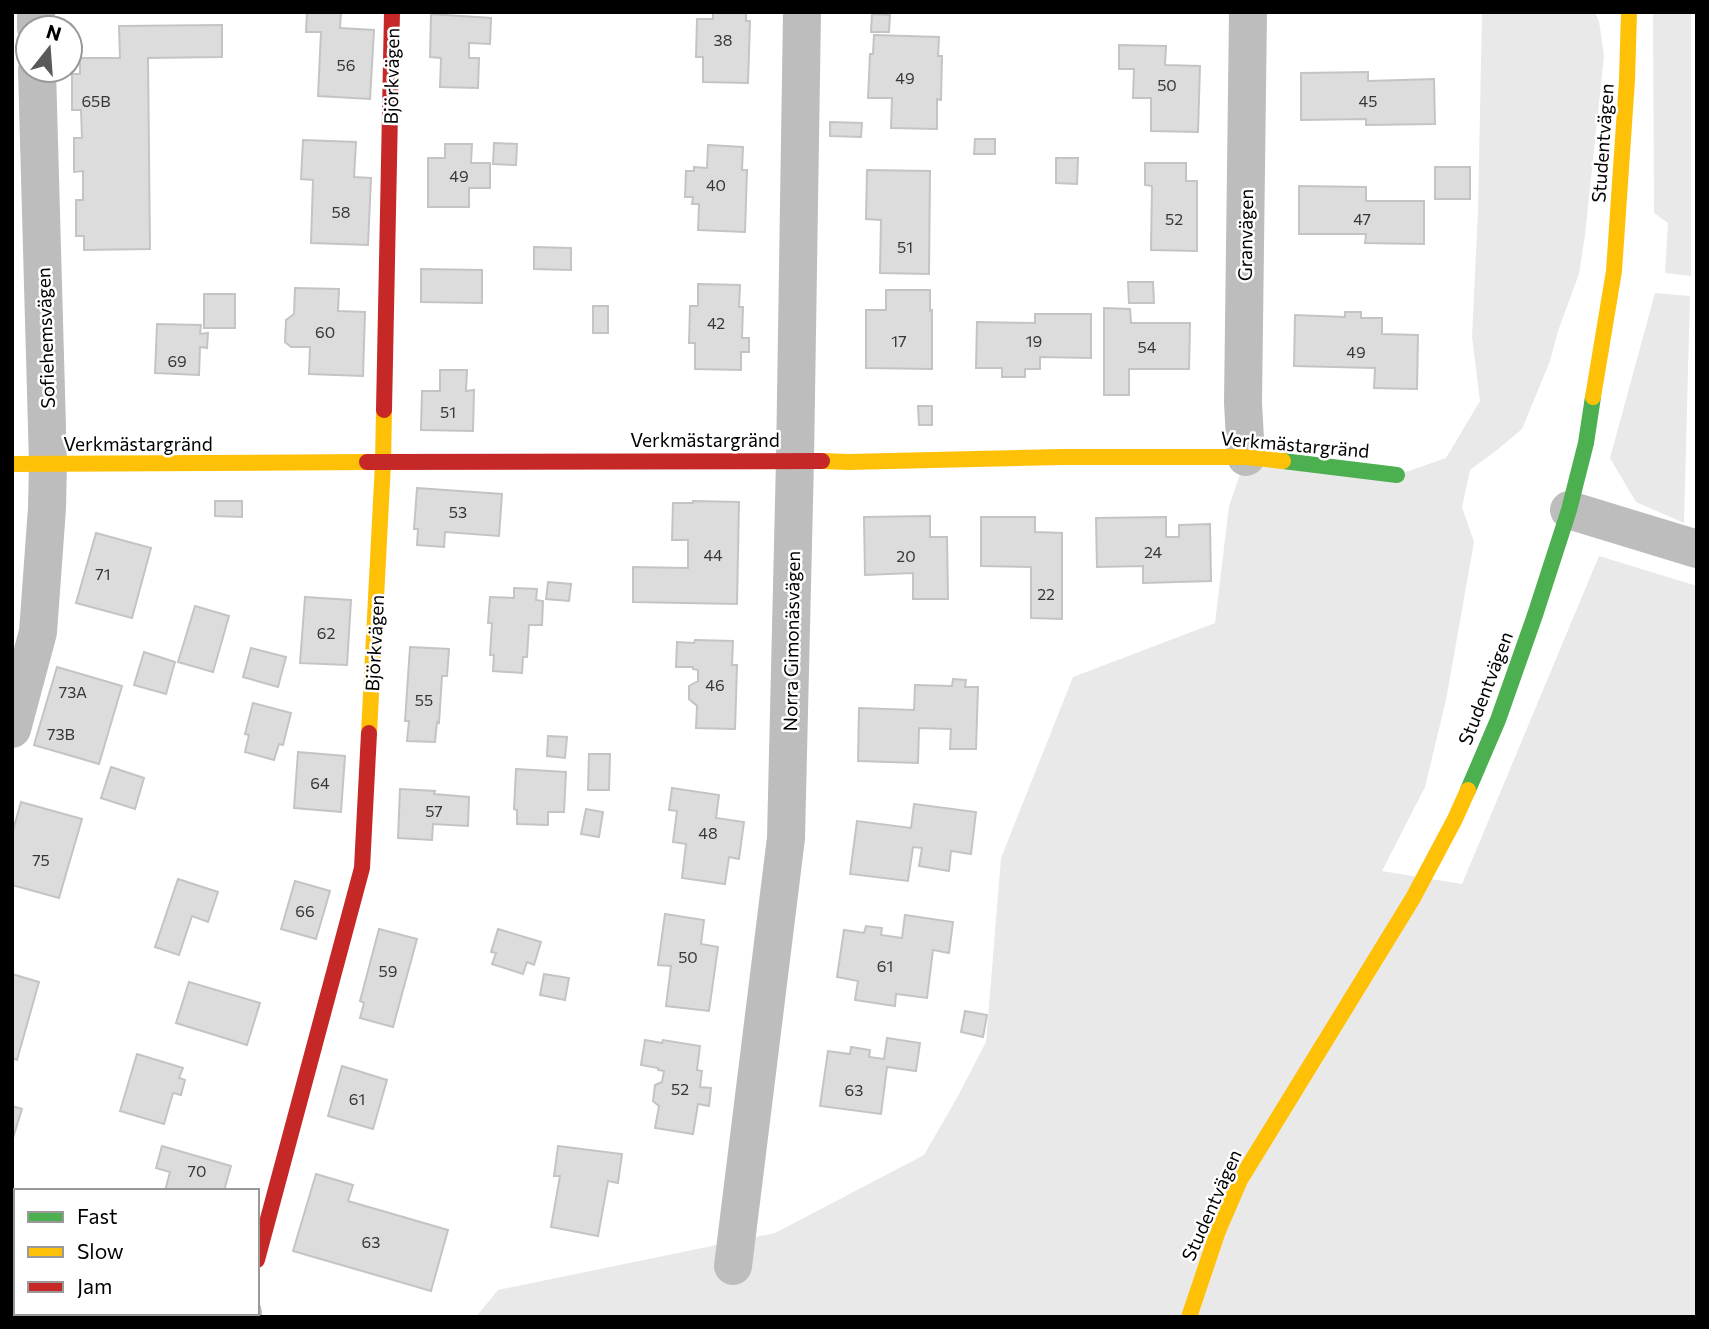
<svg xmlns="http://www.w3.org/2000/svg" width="1709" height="1329" viewBox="0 0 1709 1329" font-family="Commissioner,sans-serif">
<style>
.green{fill:#e9e9e9}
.building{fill:#dcdcdc;stroke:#c4c4c4;stroke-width:2}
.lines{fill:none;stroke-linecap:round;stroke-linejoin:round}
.street{stroke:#bdbdbd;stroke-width:38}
.fast{stroke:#4caf50;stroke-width:16}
.slow{stroke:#ffc107;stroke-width:16}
.jam{stroke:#c62828;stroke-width:16}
.labels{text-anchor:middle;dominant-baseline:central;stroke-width:5;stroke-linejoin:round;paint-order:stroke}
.number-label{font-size:16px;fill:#373737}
.street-label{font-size:19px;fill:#000;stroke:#fff}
</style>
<rect width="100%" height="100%" fill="#fff"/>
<path class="green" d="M1482 12H1595L1599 21 1604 56 1585 235 1579 274 1558 331 1550 361 1522 429 1497 450 1470 470 1462 507 1474 542 1446 700 1425 787 1382 871 1462 884 1599 556 1697 586V1317H476L498 1290 775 1233 924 1155 958 1096 986 1042 1001 858 1073 677 1215 623 1229 506 1246 457 1397 475 1446 458 1480 401 1472 337 1478 210Z
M1653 12H1691V276L1665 273 1668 223 1654 213Z
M1655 293 1690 296 1684 523 1636 502 1610 458Z"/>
<path class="building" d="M307 12H341L340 28 374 30 370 99 318 96 321 32H306Z
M713 12H746V21H750L748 83 703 82V57H696L697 19H713Z
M431 14 491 18 490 44 469 43V58H479L478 88 440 87 441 58 430 57Z
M872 14 890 15 889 32H871Z
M222 25V57L148 58 150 249 84 250V236H76V200H83V171L74 172V138H82L81 110H72V74H80V58H120L119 26Z
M874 35 939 37 938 56H942L941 100 937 99V129L891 128 892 98H868L870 54H873Z
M1119 45 1166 46 1165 65 1200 66 1198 132 1151 131V98H1133L1134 69H1119Z
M1368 72V81L1434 79 1435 124 1366 125V119L1301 120V73Z
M830 122 862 123 861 137 830 136Z
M975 139H995V154H974Z
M303 140 356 142 354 177 371 178 368 245 311 243 313 180 301 179Z
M494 143 517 144 516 165 493 164Z
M445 144H472L471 163H490V188H469V207H428V158H445Z
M708 145 743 147 742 170H747L745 232 698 230 699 204H692L693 197H685L686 171H694V167L707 168Z
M1056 158H1078L1077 184 1056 183Z
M1145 163H1186V181H1197V251L1151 250 1152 186 1145 185Z
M1435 167H1470V199H1435Z
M867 170 930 171 929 274 880 273 881 220 866 219Z
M1299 186 1366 187V201H1424V244L1365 243 1366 234H1299Z
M534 247 571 248V270L534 269Z
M421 269 482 270V303L421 302Z
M1128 282H1153L1154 303H1129Z
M698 284 740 285 739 307H743L742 338H749V352H741V370L695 369V343H689L690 306H698Z
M295 288 339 289 338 311 365 312 363 376 309 374 310 347H291L285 342 286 320 294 314Z
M886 290H930V311L932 310V369L866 368V310H886Z
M204 294H235V328H204Z
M593 306H608V333H593Z
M1104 308 1130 309 1131 323H1190L1189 369H1129V395H1104Z
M1345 312H1361V318H1382V334L1418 335 1417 389 1374 388 1375 368 1294 366 1295 315 1345 317Z
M1035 314H1091V358L1040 357V369H1025V377H1002V368H976L977 322 1035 323Z
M157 324 201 325 200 334 208 333 207 348 200 347 199 375 155 373Z
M440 370H467L466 391 474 390 473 431 421 430 422 391H440Z
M918 406H932V425H919Z
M417 488 502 494 499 536 445 532 444 547 417 545 418 529H414Z
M215 501H242V517L215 516Z
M693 501 739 502 737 604 633 602V567L688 568V540H672L673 503H693Z
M930 516V537H947L948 599H913V573L865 575 864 517Z
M981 517H1035V532L1062 533V619L1031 618V567L981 566Z
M1166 517V537H1179V525L1210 524 1211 581 1143 583V566L1097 567 1096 518Z
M96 533 151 548 132 618 76 603Z
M548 582 571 584 569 601 546 599Z
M514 588 537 589 536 600 543 601 542 625H529L527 657H523L522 673 493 671 494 655H490L492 623H488L490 597 514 598Z
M305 597 351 600 347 665 300 663Z
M195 606 229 616 213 672 178 662Z
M695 640 733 641 732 665H737L735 729 696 728 697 706 689 699V686L698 681V670L693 669V667H676L677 642 694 643Z
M410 647 449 649 447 676H442L439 723 437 722 435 742 407 741 409 721H405Z
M251 648 286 657 278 687 243 677Z
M144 652 175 662 166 694 134 685Z
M57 667 122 686 99 764 34 745Z
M953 679 966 680 965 687H978L976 749H950L951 729 919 728 918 763 858 761 859 708 914 710 915 685 952 686Z
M253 703 291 713 283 745 279 744 274 760 245 752 249 735 245 734Z
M548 736 567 737 565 758 547 756Z
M298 752 345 756 341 812 294 808Z
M589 754H610L609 790H588Z
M111 767 144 778 135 809 101 798Z
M516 769 566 772 564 812H548V825L517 824V810L514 809Z
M672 788 719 795 716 818 744 822 739 859 729 857 725 884 682 878 686 844 673 842 677 811 669 810Z
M400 789 435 791 434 794 469 797 468 826 433 824 432 840 398 838Z
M21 802 82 819 59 898 12 885V834Z
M914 804 976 812 971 854 951 851 949 871 919 866 922 848 913 847 908 881 850 874 857 821 911 828Z
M586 809 603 812 599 837 581 834Z
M178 879 218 892 208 922 192 916 179 955 155 947Z
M295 881 330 891 316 939 281 929Z
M665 914 704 920 701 944 718 947 709 1011 666 1006 671 966 658 965Z
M905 915 953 922 949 953 933 950 927 998 896 994 895 1006 855 1000 858 981 837 977 844 930 864 933 866 926 882 928 881 935 902 938Z
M379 929 417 939 393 1027 360 1018 364 1003 360 1001Z
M498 929 541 942 534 965 527 962 523 974 492 964 496 953 491 952Z
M12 974 39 982 17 1060 12 1058Z
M544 974 569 978 565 1000 540 995Z
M189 982 260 1003 247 1045 176 1023Z
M965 1011 987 1015 983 1037 961 1032Z
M887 1038 920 1043 916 1071 887 1067 881 1114 820 1106 828 1051 850 1054 851 1047 870 1050 869 1057 884 1059Z
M645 1040 662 1043 663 1040 700 1046 697 1070 702 1071 700 1087 711 1088 709 1106 698 1104 693 1134 655 1128 659 1106 653 1101 655 1085 662 1082 664 1071 658 1070V1068L641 1065Z
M137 1054 183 1068 179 1078 185 1080 181 1095 173 1093 164 1124 120 1111Z
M342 1066 387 1080 373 1129 328 1116Z
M12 1106 22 1109 12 1141Z
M162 1146 231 1166 224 1191H165L170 1172 156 1168Z
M558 1146 622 1154 618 1183 608 1181 598 1236 551 1227 560 1176H554Z
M316 1174 353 1185 348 1201 448 1230 431 1291 293 1251Z
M88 1313H129L128 1317H87Z"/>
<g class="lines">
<path class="street" d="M36 12V28
M1246 457 1243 403 1248 12
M1569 510 1697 549
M12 729 38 632 47 508 48 464 37 70
M733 1266 786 838 795 460 802 12
M242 1317 243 1313"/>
<path class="fast" d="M1283 461 1397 475
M1468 790 1498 720 1535 615 1569 510 1586 443 1593 397"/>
<path class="slow" d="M1593 397 1614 271 1627 80 1629 12
M822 461 848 462 1063 457H1246L1283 461
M12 464 367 462
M369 733 383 463 384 410
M1189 1317 1218 1231 1240 1180 1413 898 1455 819 1468 790"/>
<path class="jam" d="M384 410 392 12
M367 462 822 461
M257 1260 362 868 369 733"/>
</g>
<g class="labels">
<g class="number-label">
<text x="723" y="39">38</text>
<text x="346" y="64">56</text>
<text x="905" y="77">49</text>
<text x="1167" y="84">50</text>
<text x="96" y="100">65B</text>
<text x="1368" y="100">45</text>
<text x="459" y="175">49</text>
<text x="716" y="184">40</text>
<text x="341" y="211">58</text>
<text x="1174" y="218">52</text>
<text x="1362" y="218">47</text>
<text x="905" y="246">51</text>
<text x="716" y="322">42</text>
<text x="325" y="331">60</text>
<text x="899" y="340">17</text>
<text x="1034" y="340">19</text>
<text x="1147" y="346">54</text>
<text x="1356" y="351">49</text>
<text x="177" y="360">69</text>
<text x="448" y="411">51</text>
<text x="458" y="511">53</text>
<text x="1153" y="551">24</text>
<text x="713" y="554">44</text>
<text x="906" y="555">20</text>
<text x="103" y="573">71</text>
<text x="1046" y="593">22</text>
<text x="326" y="632">62</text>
<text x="715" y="684">46</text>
<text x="73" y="691">73A</text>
<text x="424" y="699">55</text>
<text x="61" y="733">73B</text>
<text x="320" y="782">64</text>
<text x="434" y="810">57</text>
<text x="708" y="832">48</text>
<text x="41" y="859">75</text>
<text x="305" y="910">66</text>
<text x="688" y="956">50</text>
<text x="885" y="965">61</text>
<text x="388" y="970">59</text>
<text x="680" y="1088">52</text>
<text x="854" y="1089">63</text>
<text x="357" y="1098">61</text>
<text x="197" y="1170">70</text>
<text x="371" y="1241">63</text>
</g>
<g class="street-label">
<text transform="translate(391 76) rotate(-89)">Björkvägen</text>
<text transform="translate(1602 143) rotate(-86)">Studentvägen</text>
<text transform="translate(1245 235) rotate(-89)">Granvägen</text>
<text transform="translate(45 338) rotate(-92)">Sofiehemsvägen</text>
<text x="705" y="439">Verkmästargränd</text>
<text x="138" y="443">Verkmästargränd</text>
<text transform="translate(1295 444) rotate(5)">Verkmästargränd</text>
<text transform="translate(791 641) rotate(-89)">Norra Gimonäsvägen</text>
<text transform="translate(374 643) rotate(-87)">Björkvägen</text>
<text transform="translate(1485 688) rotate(-69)">Studentvägen</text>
<text transform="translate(1211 1205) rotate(-66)">Studentvägen</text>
</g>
</g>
<rect width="1709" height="1329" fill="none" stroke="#000000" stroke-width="28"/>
<rect x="14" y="1189" width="245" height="126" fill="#ffffff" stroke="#999999" stroke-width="2"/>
<rect x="28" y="1212" width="35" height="10" fill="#4caf50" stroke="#999999" stroke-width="2"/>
<text x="77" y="1224" font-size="21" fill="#000000">Fast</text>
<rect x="28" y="1247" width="35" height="10" fill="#ffc107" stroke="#999999" stroke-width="2"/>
<text x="77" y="1259" font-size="21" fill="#000000">Slow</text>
<rect x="28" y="1282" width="35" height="10" fill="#c62828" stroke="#999999" stroke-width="2"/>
<text x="77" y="1294" font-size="21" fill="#000000">Jam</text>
<g transform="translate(49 49) rotate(17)"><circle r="33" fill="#ffffff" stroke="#999999" stroke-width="2"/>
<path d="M0-5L12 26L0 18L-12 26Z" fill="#595959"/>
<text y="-10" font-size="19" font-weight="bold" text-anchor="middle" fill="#000000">N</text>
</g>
</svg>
